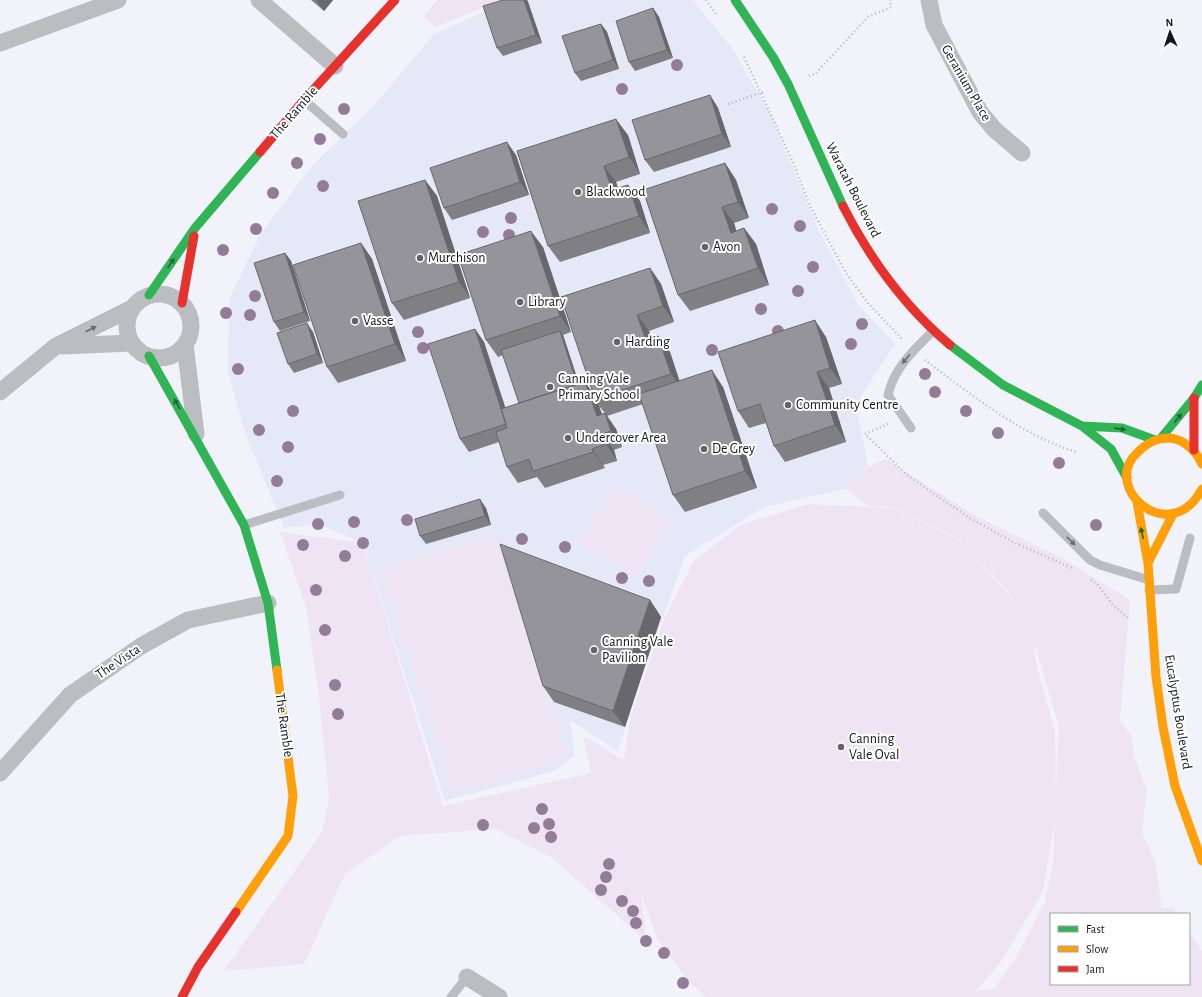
<svg xmlns="http://www.w3.org/2000/svg" width="1202" height="997" viewBox="0 0 1202 997" font-family="'Alegreya Sans',sans-serif">
<style>
.built{fill:#e5e8f7}
.green{fill:#efe4f3;fill-rule:evenodd}
.lines{fill:none;stroke-linecap:round;stroke-linejoin:round}
.path{stroke:#b3b5b8;stroke-width:2.5;stroke-dasharray:1 3;stroke-linecap:butt}
.lane{stroke:#bbbdc0;stroke-width:9}
.street{stroke:#bbbdc0;stroke-width:17}
.fast{stroke:#30b455;stroke-width:9}
.slow{stroke:#ff9f0a;stroke-width:9}
.jam{stroke:#e5322d;stroke-width:9}
.tree{fill:#937c97}
.wall{fill:#7f7f84;fill-rule:evenodd}
.shaded-wall{fill:#68686c}
.building{fill:#94949a;stroke:#68686c}
.oneway{fill:#226538}
.oneway2{fill:#686a6e}
.poi-dot{fill:#62636a;stroke:#fff;stroke-width:1.5}
.labels{text-anchor:middle;dominant-baseline:central;stroke-width:4;stroke-linejoin:round;paint-order:stroke}
.street-label{font-size:14px;fill:#14161c;stroke:#fff}
.poi-label{font-size:14px;fill:#14161c;stroke:#fff;text-anchor:start}
</style>
<rect width="100%" height="100%" fill="#f2f3fa"/>
<path class="built" d="M510 0H693L732 48 770 113 817 227 857 303 895 344 856 404 868 466 845 489 764 507 685 556 639 684 618 751 570 720 575 756 551 772 445 801 363 543 318 524 284 528 244 430 228 371 229 300 259 236 311 167 375 104 434 34Z"/>
<path class="green" d="M438 0H501L436 27 423 16Z
M886 459 974 515 1062 558 1130 600 1120 721 1131 735 1134 756 1147 791 1142 832 1155 862 1162 908H1173L1177 914H1051V984H1189V931L1202 951V997H706L690 983 657 938 641 893 646 941 552 858 496 829 401 836 345 874 304 964 224 971 322 832 329 798 319 696 306 607 280 532 363 543 443 806 591 773 583 736 624 760 631 715 665 617 694 561 740 525 808 504 892 508 957 539 1006 591 1018 611 1007 590 957 538 892 507 869 506 846 489 868 467ZM1034 641 1059 727 1056 787 1055 732 1036 663ZM1055 820 1053 864 1045 902 1017 956 993 990V988L975 992 1001 962 1043 891Z
M615 486 672 522 637 577 580 542Z
M496 534 567 757 453 793 382 570Z"/>
<g class="lines">
<path class="path" d="M706 0 716 14
M744 57 792 160 810 206 846 273 868 303 903 340
M809 76 815 74 868 17 891 7 890 0
M728 104 766 91
M925 360C967 392 1026 438 1077 452
M888 424 865 434 907 475 968 517 1013 542 1074 569
M1091 580 1097 584 1113 605 1130 619"/>
<path class="lane" d="M304 100 343 134
M911 428 888 395C894 368 914 350 933 331
M1043 513 1090 560 1100 565 1149 580
M244 525 340 495
M1149 590 1176 589 1190 538
M451 997 467 977"/>
<path class="street" d="M259 0 335 66
M929 0 934 25 980 112 994 129 1022 153
M0 43 118 0
M127 326a32 32 0 1 1 64 0a32 32 0 1 1-64 0Z
M185 345 196 434
M62 346 131 343
M0 392 56 346 132 308
M0 773 70 695 141 646 188 620 268 603
M467 977 499 997"/>
<path class="fast" d="M735 0 773 57 788 84 843 206
M149 295 195 228 260 152
M950 345 1003 385 1082 426 1111 449 1127 478
M149 356 244 525 268 603 277 670
M1082 426 1122 428 1155 440
M1161 438 1194 398 1202 385"/>
<path class="slow" d="M1202 464C1197 452 1184 439 1170 438 1157 438 1148 442 1138 452 1099 487 1170 549 1202 489
M1137 502 1148 563 1156 677 1163 727 1175 786 1202 861
M1148 563 1173 514
M236 912 288 836 293 796 277 670"/>
<path class="jam" d="M260 152 304 100 395 0
M843 206C870 259 905 307 950 345
M182 303 194 236
M1194 398V450
M182 997 198 967 236 912"/>
</g>
<g class="tree">
<circle cx="677" cy="65" r="6"/>
<circle cx="622" cy="89" r="6"/>
<circle cx="344" cy="109" r="6"/>
<circle cx="320" cy="139" r="6"/>
<circle cx="297" cy="163" r="6"/>
<circle cx="323" cy="186" r="6"/>
<circle cx="273" cy="193" r="6"/>
<circle cx="772" cy="209" r="6"/>
<circle cx="511" cy="218" r="6"/>
<circle cx="800" cy="226" r="6"/>
<circle cx="256" cy="229" r="6"/>
<circle cx="483" cy="232" r="6"/>
<circle cx="509" cy="235" r="6"/>
<circle cx="223" cy="250" r="6"/>
<circle cx="813" cy="267" r="6"/>
<circle cx="798" cy="291" r="6"/>
<circle cx="255" cy="296" r="6"/>
<circle cx="761" cy="309" r="6"/>
<circle cx="226" cy="313" r="6"/>
<circle cx="250" cy="315" r="6"/>
<circle cx="862" cy="324" r="6"/>
<circle cx="778" cy="331" r="6"/>
<circle cx="418" cy="332" r="6"/>
<circle cx="851" cy="344" r="6"/>
<circle cx="423" cy="348" r="6"/>
<circle cx="712" cy="350" r="6"/>
<circle cx="238" cy="369" r="6"/>
<circle cx="925" cy="374" r="6"/>
<circle cx="935" cy="392" r="6"/>
<circle cx="293" cy="411" r="6"/>
<circle cx="966" cy="411" r="6"/>
<circle cx="259" cy="430" r="6"/>
<circle cx="998" cy="433" r="6"/>
<circle cx="288" cy="447" r="6"/>
<circle cx="1059" cy="463" r="6"/>
<circle cx="277" cy="481" r="6"/>
<circle cx="407" cy="520" r="6"/>
<circle cx="354" cy="522" r="6"/>
<circle cx="318" cy="524" r="6"/>
<circle cx="1096" cy="525" r="6"/>
<circle cx="522" cy="539" r="6"/>
<circle cx="363" cy="543" r="6"/>
<circle cx="303" cy="545" r="6"/>
<circle cx="565" cy="547" r="6"/>
<circle cx="345" cy="556" r="6"/>
<circle cx="622" cy="578" r="6"/>
<circle cx="649" cy="581" r="6"/>
<circle cx="316" cy="590" r="6"/>
<circle cx="325" cy="630" r="6"/>
<circle cx="335" cy="685" r="6"/>
<circle cx="338" cy="714" r="6"/>
<circle cx="542" cy="809" r="6"/>
<circle cx="549" cy="824" r="6"/>
<circle cx="483" cy="825" r="6"/>
<circle cx="534" cy="828" r="6"/>
<circle cx="551" cy="837" r="6"/>
<circle cx="609" cy="864" r="6"/>
<circle cx="606" cy="877" r="6"/>
<circle cx="601" cy="890" r="6"/>
<circle cx="622" cy="901" r="6"/>
<circle cx="633" cy="911" r="6"/>
<circle cx="636" cy="923" r="6"/>
<circle cx="646" cy="941" r="6"/>
<circle cx="664" cy="953" r="6"/>
<circle cx="683" cy="983" r="6"/>
</g>
<path class="wall" d="M311 0H333L324 11Z
M503 0H527L528 2 542 43 503 56 497 48Z
M653 8 659 17 673 58 635 71 629 62Z
M601 24 607 32 619 69 581 81 575 73Z
M710 95 718 108 731 147 654 172 645 160Z
M628 135 640 174 616 182 618 188 628 185 640 201 650 233 560 262 548 246 517 151Z
M516 155 529 195 452 220 444 208Z
M725 163 736 180 749 218 734 223 736 231 744 228 756 244 769 285 690 311 678 295Z
M425 180 437 196 470 298 404 320 392 303Z
M361 243 372 259 406 361 338 383 327 367Z
M543 247 571 332 563 335 579 384 585 382 592 392 650 268 661 284 674 322 649 331 651 338 658 336 670 352 679 381 723 387 757 488 685 512 673 495 643 404 607 416 616 429 622 447 614 450 617 461 603 465 605 468 545 488 537 477 518 483 507 467 499 442 469 452 460 439 475 329 484 342 505 408 519 403 503 355 498 357 486 340ZM599 406 605 413 602 414Z
M285 253 291 261 310 321 280 331 274 322Z
M313 332 323 363 294 373 288 364Z
M826 337 842 384 829 388 846 442 785 462 774 446 766 423 749 428 738 411Z
M486 508 491 525 426 544 420 536Z
M650 600 661 617 625 727 554 702 543 686Z"/>
<path class="shaded-wall" d="M316 0H333L324 11Z
M524 0H527L528 2 542 43 536 35Z
M653 8 659 17 673 58 667 50Z
M601 24 607 32 619 69 613 60Z
M710 95 718 108 731 147 722 134Z
M616 119 628 135 640 174 629 157Z
M507 142 516 155 529 195 520 182Z
M725 163 736 180 749 218 738 202Z
M604 166 616 182 624 206 612 190Z
M425 180 437 196 470 298 459 282Z
M628 185 640 201 650 233 639 216Z
M722 207 734 223 742 249 731 233Z
M744 228 756 244 769 285 758 268Z
M531 231 543 247 571 332 560 316Z
M361 243 372 259 406 361 395 344Z
M285 253 291 261 310 321 304 312Z
M650 268 661 284 674 322 663 306Z
M637 315 649 331 657 356 646 340Z
M815 320 826 337 842 384 830 368Z
M307 323 313 332 323 363 317 354Z
M475 329 484 342 515 437 506 424Z
M560 331 563 335 585 402 582 398Z
M658 336 670 352 683 391 671 374Z
M712 370 723 387 757 488 745 471Z
M817 372 829 388 846 442 835 425Z
M585 382 597 399H595L599 406 608 432 597 416Z
M605 413 616 429 622 447 611 431Z
M602 434 614 450 617 461 606 444Z
M592 449 603 465 605 468 593 452Z
M480 499 486 508 491 525 485 516Z
M650 600 661 617 625 727 613 711Z"/>
<path class="building" d="M503 0H524L536 35 497 48 483 6Z
M653 8 667 50 629 62 616 21Z
M601 24 613 60 575 73 562 36Z
M710 95 722 134 645 160 632 120Z
M616 119 629 157 604 166 612 190 628 185 639 216 548 246 517 151Z
M507 142 520 182 444 208 430 168Z
M725 163 738 202 722 207 731 233 744 228 758 268 678 295 643 190Z
M425 180 459 282 392 303 358 201Z
M531 231 560 316 486 340 458 255Z
M361 243 395 344 327 367 293 265Z
M285 253 304 312 274 322 254 263Z
M650 268 663 306 637 315 646 340 658 336 671 374 595 399 561 297Z
M815 320 830 368 817 372 835 425 774 446 760 404 738 411 718 352Z
M307 323 317 354 288 364 277 333Z
M475 329 506 424 460 439 428 344Z
M560 331 577 384 519 403 501 350Z
M712 370 745 471 673 495 639 394Z
M585 382 597 416 605 413 611 431 602 434 606 444 592 449 593 452 533 471 529 459 507 467 496 432 507 428 501 409Z
M480 499 485 516 420 536 415 519Z
M500 544 650 600 613 711 543 686Z"/>
<defs><path id="oneway-solid" d="M-6-.8H1V-3.2L6.5 0L1 3.2V.8H-6Z"/></defs>
<g class="oneway">
<use href="#oneway-solid" transform="translate(171 263) rotate(-55)"/>
<use href="#oneway-solid" transform="translate(177 404) rotate(-120)"/>
<use href="#oneway-solid" transform="translate(1178 418) rotate(-51)"/>
<use href="#oneway-solid" transform="translate(1120 429) rotate(9)"/>
<use href="#oneway-solid" transform="translate(1142 533) rotate(-102)"/>
</g>
<g class="oneway2">
<use href="#oneway-solid" transform="translate(91 329) rotate(-27)"/>
<use href="#oneway-solid" transform="translate(906 359) rotate(130)"/>
<use href="#oneway-solid" transform="translate(1071 541) rotate(45)"/>
</g>
<g class="poi-dot">
<circle cx="578" cy="192" r="4"/>
<circle cx="705" cy="247" r="4"/>
<circle cx="420" cy="258" r="4"/>
<circle cx="520" cy="302" r="4"/>
<circle cx="355" cy="321" r="4"/>
<circle cx="617" cy="342" r="4"/>
<circle cx="550" cy="387" r="4"/>
<circle cx="788" cy="405" r="4"/>
<circle cx="568" cy="438" r="4"/>
<circle cx="704" cy="449" r="4"/>
<circle cx="594" cy="650" r="4"/>
<circle cx="841" cy="747" r="4"/>
</g>
<g class="labels">
<g class="street-label">
<text transform="translate(966 83) rotate(60)">Geranium Place</text>
<text transform="translate(294 113) rotate(-49)">The Ramble</text>
<text transform="translate(853 190) rotate(63)">Waratah Boulevard</text>
<text transform="translate(118 662) rotate(-34)">The Vista</text>
<text transform="translate(1178 712) rotate(81)">Eucalyptus Boulevard</text>
<text transform="translate(284 725) rotate(82)">The Ramble</text>
</g>
<g class="poi-label">
<text x="586" y="192">Blackwood</text>
<text x="713" y="247">Avon</text>
<text x="428" y="258">Murchison</text>
<text x="528" y="302">Library</text>
<text x="363" y="321">Vasse</text>
<text x="625" y="342">Harding</text>
<text x="558" y="379">Canning Vale<tspan x="558" dy="16">Primary School</tspan></text>
<text x="796" y="405">Community Centre</text>
<text x="576" y="438">Undercover Area</text>
<text x="712" y="449">De Grey</text>
<text x="602" y="642">Canning Vale<tspan x="602" dy="16">Pavilion</tspan></text>
<text x="849" y="739">Canning<tspan x="849" dy="16">Vale Oval</tspan></text>
</g>
</g>
<rect x="1050" y="913" width="140" height="72" fill="#ffffff" stroke="#a1a2a4"/>
<rect x="1058" y="926" width="20" height="6" fill="#30b455" stroke="#a1a2a4"/>
<text x="1086" y="933" font-size="12" fill="#14161c">Fast</text>
<rect x="1058" y="946" width="20" height="6" fill="#ff9f0a" stroke="#a1a2a4"/>
<text x="1086" y="953" font-size="12" fill="#14161c">Slow</text>
<rect x="1058" y="966" width="20" height="6" fill="#e5322d" stroke="#a1a2a4"/>
<text x="1086" y="973" font-size="12" fill="#14161c">Jam</text>
<g transform="translate(1170 32) rotate(357)" stroke="#ffffff" stroke-width="3" paint-order="stroke">
<path d="M0-3L7 15L0 10L-7 15Z" fill="#14161c"/>
<text y="-6" font-size="11" font-weight="bold" text-anchor="middle" fill="#14161c">N</text>
</g>
</svg>
